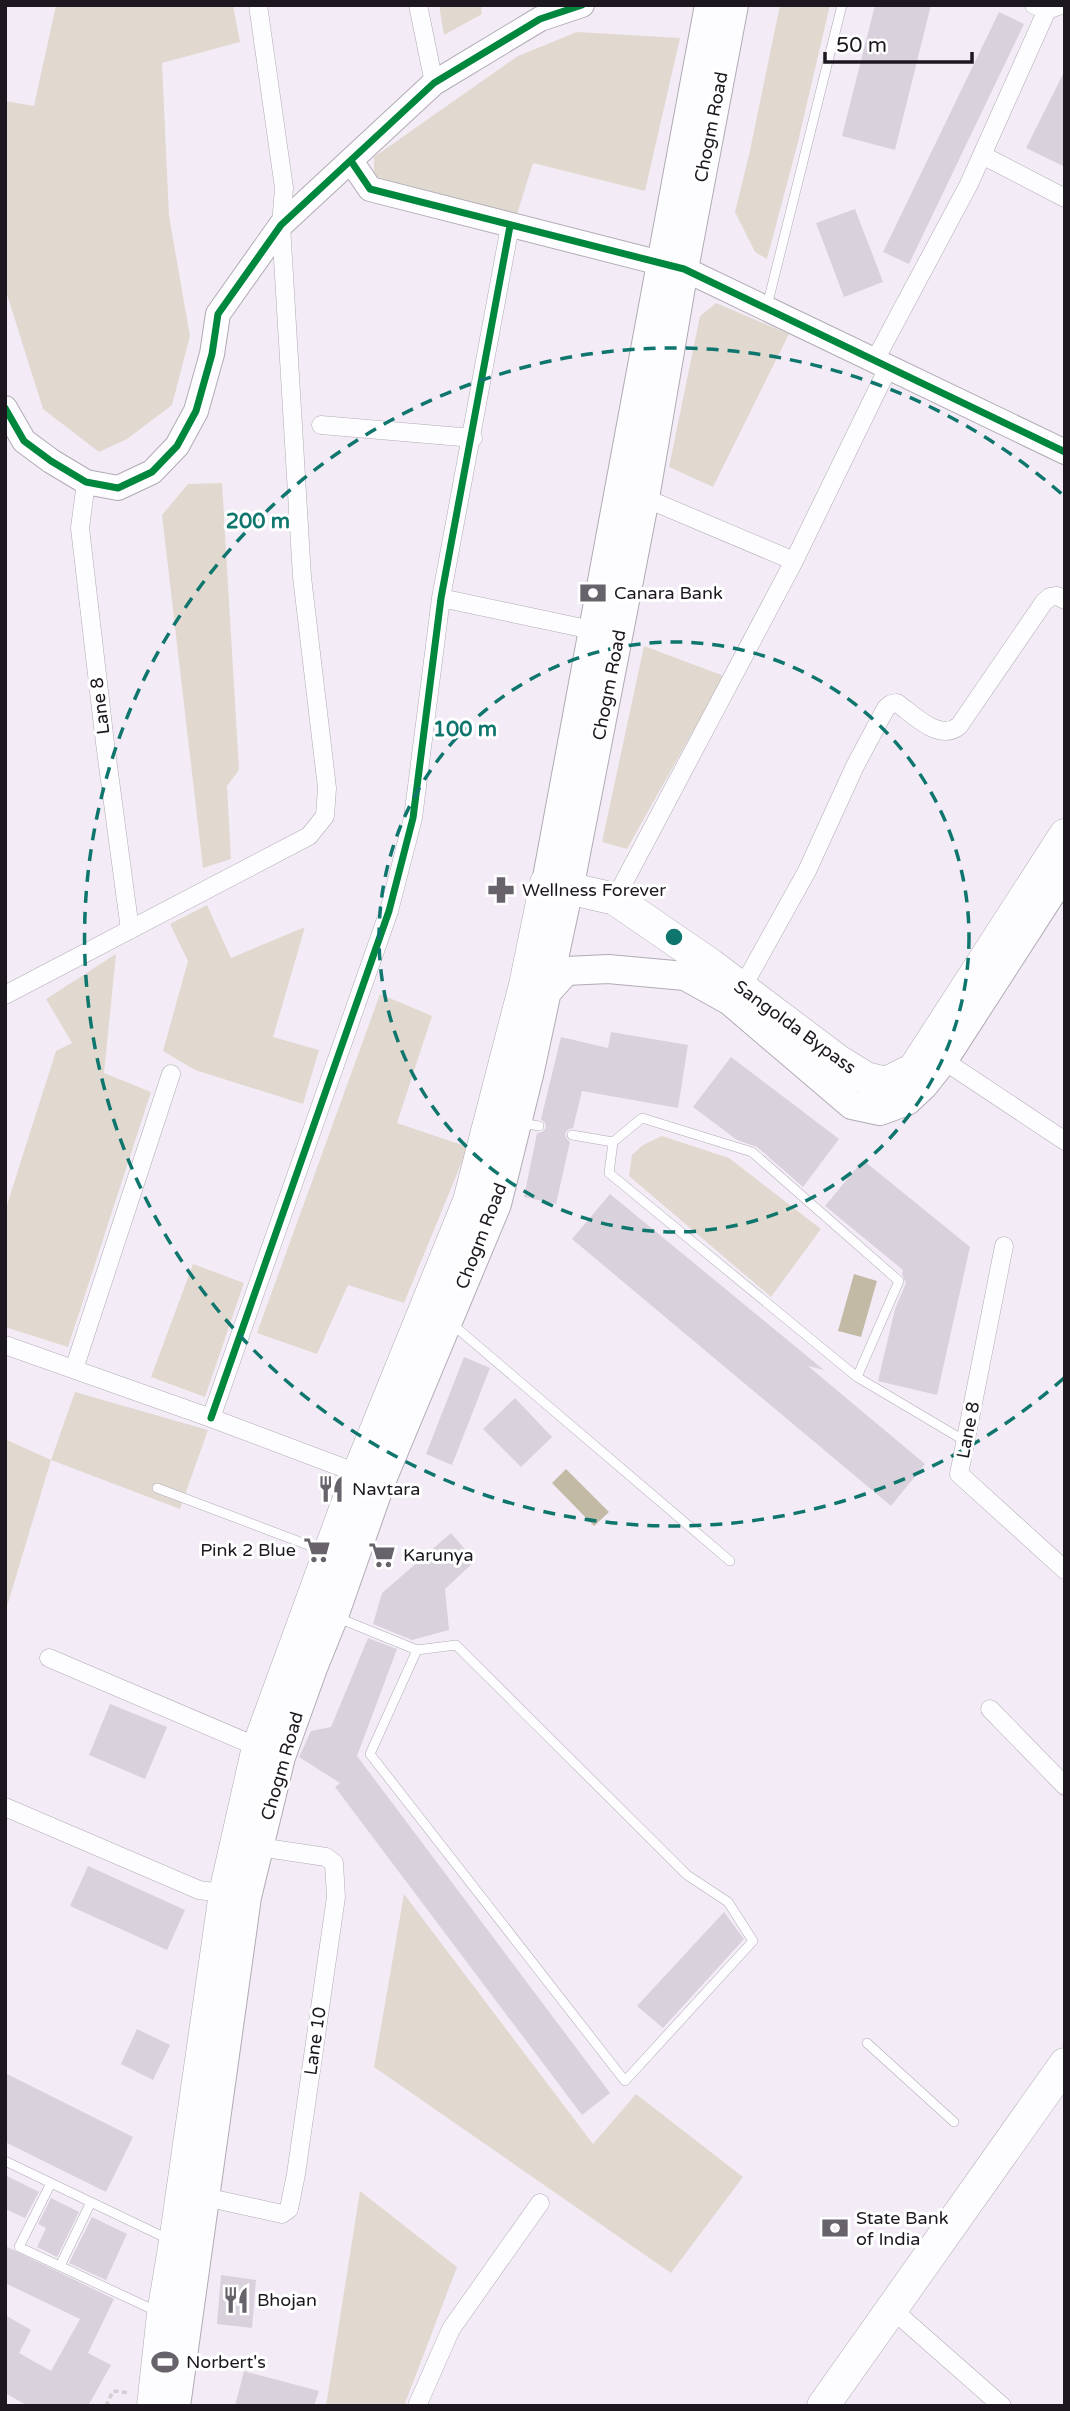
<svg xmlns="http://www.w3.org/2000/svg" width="1070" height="2411" viewBox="0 0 1070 2411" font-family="'Varela Round',sans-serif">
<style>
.green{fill:#e1d9cf}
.water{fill:#c3baa5}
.building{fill:#d9d2dd}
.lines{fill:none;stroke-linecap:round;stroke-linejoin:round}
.lane-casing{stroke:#b0abb4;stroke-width:10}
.street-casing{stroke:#b0abb4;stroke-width:19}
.secondary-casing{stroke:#b0abb4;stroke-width:26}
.primary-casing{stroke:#b0abb4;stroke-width:30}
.highway-casing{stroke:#b0abb4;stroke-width:33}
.path{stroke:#d3d0d4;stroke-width:3.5;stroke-dasharray:5 3.5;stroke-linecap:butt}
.lane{stroke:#fdfcfe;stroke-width:9}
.street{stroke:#fdfcfe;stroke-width:18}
.secondary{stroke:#fdfcfe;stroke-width:24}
.primary{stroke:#fdfcfe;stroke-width:28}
.highway{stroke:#fdfcfe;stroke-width:32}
.cycleway-casing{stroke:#fff;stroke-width:11}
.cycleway{stroke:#00873e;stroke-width:7}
.ring{fill:none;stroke:#0f766e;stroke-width:3.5;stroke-dasharray:12 9}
.labels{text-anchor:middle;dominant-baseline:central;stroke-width:6;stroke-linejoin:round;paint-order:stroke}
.street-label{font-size:18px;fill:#1d1820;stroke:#fff}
.poi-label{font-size:18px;fill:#1d1820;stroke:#fff;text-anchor:start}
.centre{fill:#0f766e;stroke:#fff;stroke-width:3.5}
.ring-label{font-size:21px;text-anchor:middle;font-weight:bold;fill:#0f766e;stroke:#fff;stroke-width:6;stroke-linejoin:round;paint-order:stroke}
</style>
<rect width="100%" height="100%" fill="#f3ecf7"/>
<path class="green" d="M56 5H233L240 42 162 63 169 216 190 336 172 405 127 439 99 452 43 409 5 288V101L34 106Z
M439 5H481L482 14 444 35Z
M780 5H830L797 146 767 259 755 252 735 212 749 155Z
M577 32 680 38 645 191 533 163 517 214 374 179V157L518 56Z
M716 303 789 334 713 487 669 467 700 316Z
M222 483 239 770 227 786 231 859 203 868 162 515 188 484Z
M644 646 724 676 627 849 602 842Z
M207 905 231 958 305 927 273 1037 319 1050 303 1104 195 1070 163 1051 188 961 170 924Z
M116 954 104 1073 151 1092 68 1347 5 1327V1211L56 1051 72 1043 46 999Z
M380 994 432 1016 397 1123 468 1147 404 1303 348 1285 317 1354 257 1333Z
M662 1136 729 1158 821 1229 771 1297 629 1176 632 1155 643 1145Z
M193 1264 244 1283 205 1397 151 1377Z
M75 1392 208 1430 180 1509 51 1460 5 1613V1439L51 1460Z
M404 1894 593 2144 636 2094 743 2177 671 2273 374 2067Z
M360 2191 457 2267 404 2406H326Z"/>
<path class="water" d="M854 1274 877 1281 861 1337 838 1331Z
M566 1469 609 1512 594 1526 552 1483Z"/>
<path class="building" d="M875 5H931L895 150 842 136Z
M999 12 1024 24 909 264 883 252Z
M1065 70V167L1026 148Z
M855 209 883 282 844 297 816 223Z
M611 1032 688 1045 678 1108 582 1091 573 1128 569 1129 565 1133 566 1138 570 1142 556 1204 524 1197 537 1133 542 1132 546 1128 545 1123 541 1119 561 1037 608 1048Z
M731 1057 839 1139 803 1187 757 1147 737 1140 693 1107Z
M863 1160 970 1247 937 1395 878 1381 895 1309 906 1283 902 1274 903 1270 825 1206Z
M610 1194 824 1370 808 1366 925 1464 891 1506 572 1239Z
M464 1357 490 1368 452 1465 426 1454Z
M515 1398 552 1437 521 1467 483 1429Z
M451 1533 475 1561 445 1589 449 1630 412 1640 373 1624 382 1593Z
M368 1638 397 1649 357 1756 610 2093 582 2115 335 1787 340 1783 299 1757 311 1731 331 1727Z
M110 1704 167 1727 145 1779 89 1755Z
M88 1866 185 1910 167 1950 70 1906Z
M724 1912 744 1939 663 2028 637 2006Z
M137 2029 170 2045 153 2080 121 2064Z
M5 2073 133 2137 106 2192 5 2142Z
M5 2175 39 2192 25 2218 5 2209Z
M51 2198 79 2212 57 2257 37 2247 46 2228 38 2224Z
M92 2217 127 2234 106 2280 69 2263Z
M5 2246 114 2299 88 2353 111 2365 88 2406H28L5 2393V2315L31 2330 19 2353 51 2371 80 2319 5 2283Z
M221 2275 256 2280 252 2328 217 2324Z
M244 2371 319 2391 314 2406H235Z"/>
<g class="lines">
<defs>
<path id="lane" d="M767 306 842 5
M520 1123 539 1126
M572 1135 613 1142
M452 1324 730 1561
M857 1377 899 1281 752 1152 642 1118 613 1142 609 1173 857 1377 965 1441
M157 1488 324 1551
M336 1617 417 1650
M456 1645 687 1875 728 1902 753 1941 625 2081 370 1754 417 1650Z
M867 2043 954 2122
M5 2161 168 2239
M51 2183 19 2247 158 2312
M60 2266 91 2202"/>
<path id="street" d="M418 5 434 83
M1034 5 1047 10 1061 5
M982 155 1065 198
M874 362 969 184 1047 10
M321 425 473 438
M86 482 80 528 105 743 130 930
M794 561 888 368
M441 598 592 630
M615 899 794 561 645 498
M742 988 807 871 855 766 886 708 891 704 897 703C914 715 939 742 959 726L1044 602 1050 597 1057 596 1065 600
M5 995 309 836 325 816 327 788 302 577 281 225 284 188 258 5
M937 1056 1065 1141
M1004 1246 959 1474 1065 1570
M5 1345 211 1418 365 1476
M74 1369 171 1074
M211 1418 389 911 413 818 441 598 510 226
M49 1658 265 1750
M990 1709 1065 1786
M5 1807 199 1890 234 1895
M205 2197 282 2214 289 2209 296 2174 336 1897 334 1863 326 1857 259 1847
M893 2310 1002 2406
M417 2406 451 2329 540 2203"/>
<path id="secondary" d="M351 161 370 189 684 269 1065 452
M5 408 24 441 51 461 86 482 118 488 152 472 177 446 196 411 212 354 218 314 281 225 434 83 540 19 582 5"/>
<path id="primary" d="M546 883 709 5
M547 992 566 971 608 969 685 976 730 1001 852 1105 880 1111 907 1101 924 1085 943 1061 1065 872
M176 2406 247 1897 281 1757 313 1668 334 1616 381 1482 497 1204 529 1075 571 879 645 498 684 269 734 5"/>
<path id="highway" d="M153 2406 163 2314 175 2242 225 1893 258 1747 358 1474 469 1201 525 985 546 883 615 899 711 965 837 1060 866 1078 886 1083 914 1069 1065 835
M823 2406 1065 2064"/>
</defs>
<use href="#lane" class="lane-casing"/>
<use href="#street" class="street-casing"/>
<use href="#secondary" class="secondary-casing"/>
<use href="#primary" class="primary-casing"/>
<use href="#highway" class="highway-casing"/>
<path class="path" d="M106 2406 113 2391 130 2393"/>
<use href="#lane" class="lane"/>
<use href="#street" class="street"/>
<use href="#secondary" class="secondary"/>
<use href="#primary" class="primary"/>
<use href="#highway" class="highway"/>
<defs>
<path id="cycleway" d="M351 161 370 189 684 269 1065 452
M5 408 24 441 51 461 86 482 118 488 152 472 177 446 196 411 212 354 218 314 281 225 434 83 540 19 582 5
M211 1418 389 911 413 818 441 598 510 226"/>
</defs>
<use href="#cycleway" class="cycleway-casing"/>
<use href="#cycleway" class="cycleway"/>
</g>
<g class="ring">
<circle cx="674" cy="937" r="295"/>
<path d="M1064 1378A589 589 0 1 1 1064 496"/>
</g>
<defs>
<symbol id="bank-bare" viewBox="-9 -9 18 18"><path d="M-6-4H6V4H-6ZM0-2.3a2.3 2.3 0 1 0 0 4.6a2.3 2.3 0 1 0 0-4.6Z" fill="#68626b" stroke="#fff" stroke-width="2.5" paint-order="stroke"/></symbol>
<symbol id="pharmacy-bare" viewBox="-9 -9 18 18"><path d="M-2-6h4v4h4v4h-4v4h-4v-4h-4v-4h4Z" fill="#68626b" stroke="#fff" stroke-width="2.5" paint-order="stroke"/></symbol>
<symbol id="restaurant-bare" viewBox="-9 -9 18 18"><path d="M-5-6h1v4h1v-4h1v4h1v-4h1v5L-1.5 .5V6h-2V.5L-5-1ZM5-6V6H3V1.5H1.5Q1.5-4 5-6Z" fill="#68626b" stroke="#fff" stroke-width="2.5" paint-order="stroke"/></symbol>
<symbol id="supermarket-bare" viewBox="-9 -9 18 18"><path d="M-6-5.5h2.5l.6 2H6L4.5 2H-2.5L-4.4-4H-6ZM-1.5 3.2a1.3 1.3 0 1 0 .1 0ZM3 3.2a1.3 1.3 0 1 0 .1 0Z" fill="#68626b" stroke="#fff" stroke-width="2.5" paint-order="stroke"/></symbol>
<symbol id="stadium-bare" viewBox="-9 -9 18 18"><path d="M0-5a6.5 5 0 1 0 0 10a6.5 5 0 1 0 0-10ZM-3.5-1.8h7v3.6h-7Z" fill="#68626b" stroke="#fff" stroke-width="2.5" paint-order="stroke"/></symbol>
</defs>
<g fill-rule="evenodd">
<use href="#bank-bare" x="574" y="574" width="38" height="38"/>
<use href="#pharmacy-bare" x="482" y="871" width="38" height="38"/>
<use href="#restaurant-bare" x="312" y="1470" width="38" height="38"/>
<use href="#supermarket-bare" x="298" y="1531" width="38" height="38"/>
<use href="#supermarket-bare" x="363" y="1536" width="38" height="38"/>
<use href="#bank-bare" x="816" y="2209" width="38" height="38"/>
<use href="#restaurant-bare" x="217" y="2281" width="38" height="38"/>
<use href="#stadium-bare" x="146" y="2343" width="38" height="38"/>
</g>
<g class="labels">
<g class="street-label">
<text transform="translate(711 127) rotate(-79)">Chogm Road</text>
<text transform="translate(609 685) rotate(-79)">Chogm Road</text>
<text transform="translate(100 706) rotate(-97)">Lane 8</text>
<text transform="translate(795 1027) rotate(36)">Sangolda Bypass</text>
<text transform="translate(481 1236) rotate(-69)">Chogm Road</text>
<text transform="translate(968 1430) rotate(-79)">Lane 8</text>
<text transform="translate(282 1766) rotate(-74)">Chogm Road</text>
<text transform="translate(315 2041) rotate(-82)">Lane 10</text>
</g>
<g class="poi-label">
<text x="614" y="593">Canara Bank</text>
<text x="522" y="890">Wellness Forever</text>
<text x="352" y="1489">Navtara</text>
<text x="296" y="1550" text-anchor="end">Pink 2 Blue</text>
<text x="403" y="1555">Karunya</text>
<text x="856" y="2218">State Bank<tspan x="856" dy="21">of India</tspan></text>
<text x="257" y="2300">Bhojan</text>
<text x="186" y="2362">Norbert's</text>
</g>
</g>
<circle cx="674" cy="937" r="10" class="centre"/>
<g class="ring-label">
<text x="258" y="528">200 m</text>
<text x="465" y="736">100 m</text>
</g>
<rect width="1070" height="2411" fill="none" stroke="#1d1820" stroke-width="14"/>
<path d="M825 52v10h147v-10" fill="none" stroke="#1d1820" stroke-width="3.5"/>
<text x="836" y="52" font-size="21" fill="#1d1820" stroke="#ffffff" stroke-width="5" paint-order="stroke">50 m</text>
</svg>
